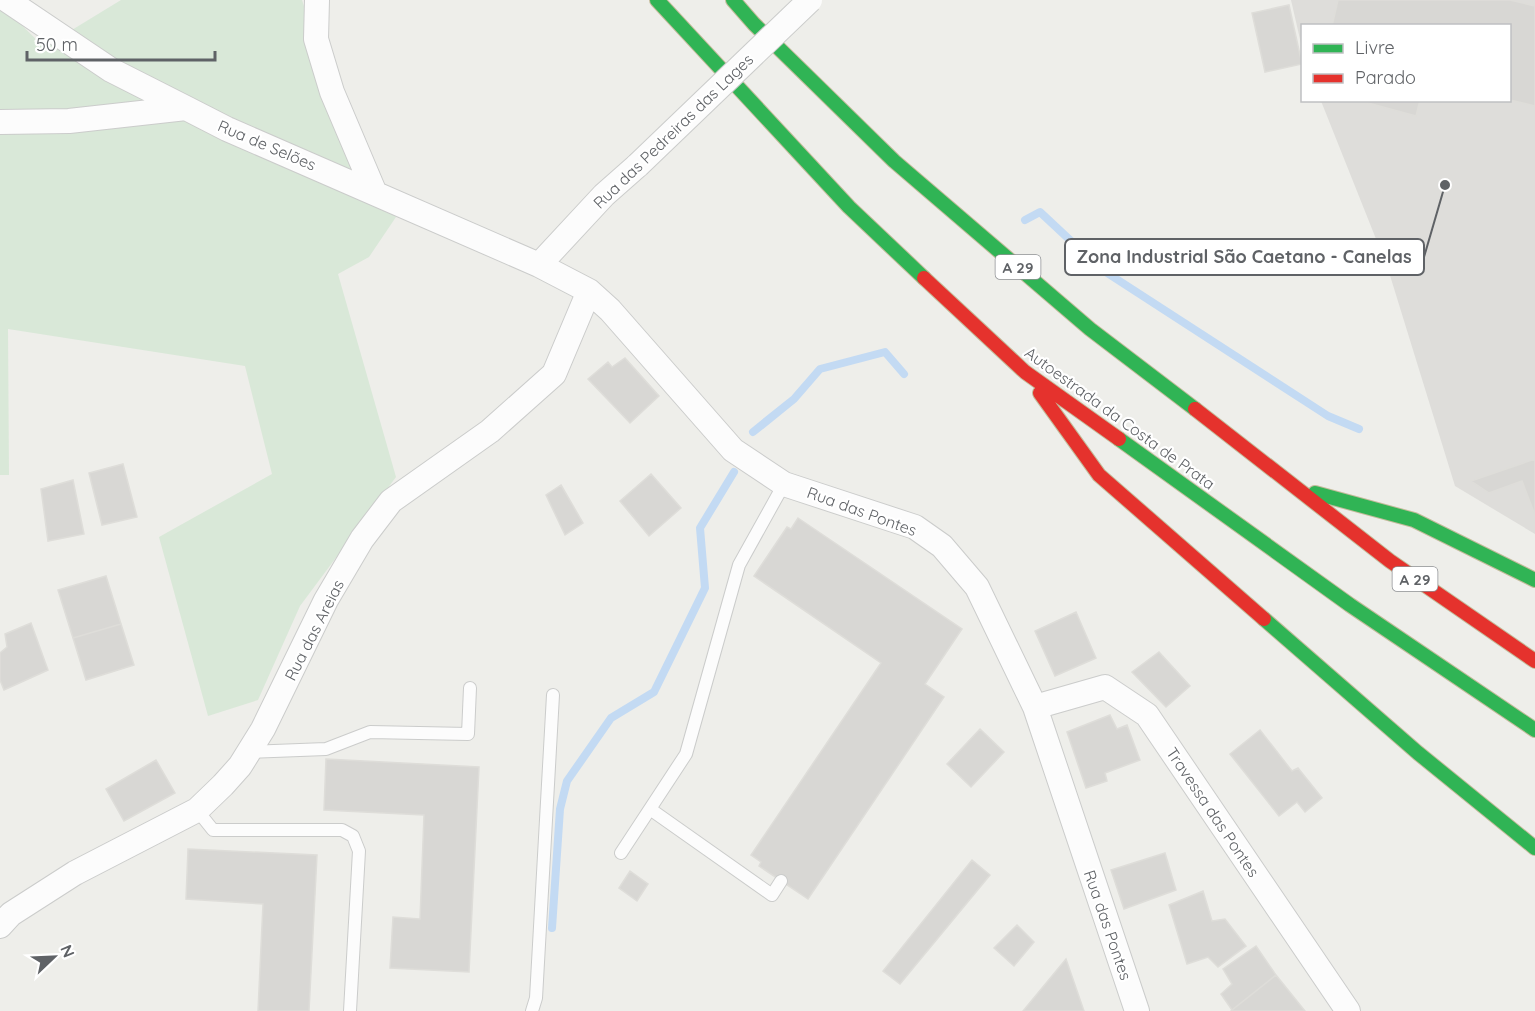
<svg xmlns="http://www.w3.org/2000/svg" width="1535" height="1011" viewBox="0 0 1535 1011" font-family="Quicksand,sans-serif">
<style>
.industrial{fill:#deddda}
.green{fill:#d9e8d8}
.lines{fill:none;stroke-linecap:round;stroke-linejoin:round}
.stream{stroke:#c3daf3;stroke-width:8}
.building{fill:#d8d7d4;stroke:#deddd9;stroke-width:1.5}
.lane-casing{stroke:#cbcccb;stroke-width:14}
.street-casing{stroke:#cbcccb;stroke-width:26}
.fast-casing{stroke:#c3bb9a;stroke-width:16}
.jam-casing{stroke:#c3bb9a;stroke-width:16}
.lane{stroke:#fcfcfc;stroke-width:12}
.street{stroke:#fcfcfc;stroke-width:24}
.fast{stroke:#30b455;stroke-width:14}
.jam{stroke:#e5322d;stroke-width:14}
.street-bridge-casing{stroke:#cbcccb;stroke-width:26;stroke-linecap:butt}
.street-bridge{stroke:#fcfcfc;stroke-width:24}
.labels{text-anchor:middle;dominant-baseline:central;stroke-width:4.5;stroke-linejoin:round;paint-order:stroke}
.shield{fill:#fff;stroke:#8f9194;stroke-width:1.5}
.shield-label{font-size:15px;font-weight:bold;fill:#5f6266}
.street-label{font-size:16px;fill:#5f6266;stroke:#fff}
.leader{fill:none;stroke:#5f6266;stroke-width:2}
.callout-dot{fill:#5f6266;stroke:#fff;stroke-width:2}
.callout{fill:#fff;stroke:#5f6266;stroke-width:2}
.callout-label{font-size:18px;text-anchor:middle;font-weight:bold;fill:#5f6266}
</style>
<rect width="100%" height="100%" fill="#eeeeea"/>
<path class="industrial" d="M1291 0H1535V534L1455 486 1388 269 1321 101 1510 100V26H1302V48Z"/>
<path class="green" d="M121 0H302L337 109 396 217 369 257 338 274 396 477 300 606 258 700 208 716 159 537 272 474 245 366 8 329 9 475H0V4L44 47Z"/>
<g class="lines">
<path class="stream" d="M1025 220 1040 212 1101 269 1328 416 1359 429
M753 432 794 399 820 369 885 352 904 374
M552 928 560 809 567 781 611 718 654 692 705 588 700 528 734 472"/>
</g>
<path class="building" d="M1338 0H1510L1535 6V106L1510 100V26H1332Z
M1289 5 1302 64 1265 72 1252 13Z
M1357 100H1420L1416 116Z
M625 358 659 396 630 423 588 379 608 362 612 367Z
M1535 459V515L1522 481 1489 493 1471 481Z
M123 464 137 517 102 525 89 473Z
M651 474 681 508 649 536 620 501Z
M73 480 84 534 48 541 41 489Z
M561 485 583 523 565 535 546 495Z
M798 518 962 629 925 684 944 697 808 899 759 866 761 862 751 855 881 663 754 576 787 527 791 529Z
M106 576 121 624 73 638 58 590Z
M1076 612 1096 658 1055 676 1035 631Z
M31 623 48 670 4 690 0 680V653L7 647 5 634Z
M121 624 134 665 86 680 73 638Z
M1159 652 1190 686 1166 707 1132 672Z
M1110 715 1117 729 1127 725 1140 760 1105 773 1107 781 1086 788 1067 732Z
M980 729 1004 752 971 787 947 764Z
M1260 730 1292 771 1298 768 1322 798 1305 812 1297 802 1279 816 1230 754Z
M326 759 479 767 469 972 390 968 393 917 420 919 424 815 324 810Z
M156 760 175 793 124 821 106 789Z
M188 849 317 855 309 1011H258L263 904 186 899Z
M1165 853 1176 890 1124 909 1111 870Z
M972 860 990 875 900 984 883 971Z
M630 871 648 884 637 901 619 888Z
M1203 891 1212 921 1225 919 1246 946 1218 967 1208 957 1187 964 1169 905Z
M1017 925 1034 942 1014 966 994 948Z
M1256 946 1276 975 1232 1010 1221 994 1232 984 1223 969Z
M1066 959 1084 1011H1023Z
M1276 975 1305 1011H1231L1232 1010Z"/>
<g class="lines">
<defs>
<path id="lane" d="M249 752 326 749 370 732 468 734 470 688
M650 809 772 895 781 881
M197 810 213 830H342L353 836 359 851 350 1011
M621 853 686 754 739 565 784 484
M532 1011 536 998 553 695"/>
<path id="street" d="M7 0 111 70 186 108 227 129 539 265 589 291 610 310 733 450 784 484 915 527 942 546 977 587 1035 707 1137 1011
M317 0 316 39 332 92 374 191
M0 122 69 121 186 108
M539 265 604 195 638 165
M1035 707 1105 687 1147 715 1348 1011
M0 926 11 914 75 873 197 810 223 785 240 766 263 729 326 600 362 539 391 501 490 431 554 374 589 291"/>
<path id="fast" d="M657 0 849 207 924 278
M733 0 754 24 894 161 1090 329 1195 409
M1119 439 1350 605 1535 730
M1315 493 1414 520 1535 580
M1264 619 1418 753 1535 848"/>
<path id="jam" d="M924 278 1025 372 1119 439
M1040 393 1099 475 1264 619
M1195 409 1390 561 1535 661"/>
</defs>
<use href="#lane" class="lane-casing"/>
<use href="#street" class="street-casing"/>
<use href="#fast" class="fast-casing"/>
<use href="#jam" class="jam-casing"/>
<use href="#lane" class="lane"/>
<use href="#street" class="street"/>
<use href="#fast" class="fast"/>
<use href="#jam" class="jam"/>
<defs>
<path id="street-bridge" d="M638 165 810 0"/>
</defs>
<use href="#street-bridge" class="street-bridge-casing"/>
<use href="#street-bridge" class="street-bridge"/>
</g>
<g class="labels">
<g class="shield">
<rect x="995.5" y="255" width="45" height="24" rx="4.5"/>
<rect x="1392.5" y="567" width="45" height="24" rx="4.5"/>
</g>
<g class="shield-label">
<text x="1018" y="267">A 29</text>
<text x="1415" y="579">A 29</text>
</g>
<g class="street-label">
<text transform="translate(673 131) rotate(-44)">Rua das Pedreiras das Lages</text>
<text transform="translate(267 145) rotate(23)">Rua de Selões</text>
<text transform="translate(1120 418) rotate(36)">Autoestrada da Costa de Prata</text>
<text transform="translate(862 511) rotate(20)">Rua das Pontes</text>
<text transform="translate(314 630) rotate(-63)">Rua das Areias</text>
<text transform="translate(1213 812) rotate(56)">Travessa das Pontes</text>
<text transform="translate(1108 925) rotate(71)">Rua das Pontes</text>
</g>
</g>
<path class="leader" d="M1445 185L1424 257"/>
<circle class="callout-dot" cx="1445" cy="185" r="6"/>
<rect class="callout" x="1065" y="239" width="359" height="36" rx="6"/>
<g class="callout-label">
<text x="1244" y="263">Zona Industrial São Caetano - Canelas</text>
</g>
<rect x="1301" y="24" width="210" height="78" fill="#ffffff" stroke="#bfc0c2" stroke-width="1.5"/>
<rect x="1313" y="44" width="30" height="9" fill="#30b455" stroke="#bfc0c2" stroke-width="1.5"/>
<text x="1355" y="54" font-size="18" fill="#5f6266">Livre</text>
<rect x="1313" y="74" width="30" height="9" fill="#e5322d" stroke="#bfc0c2" stroke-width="1.5"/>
<text x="1355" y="84" font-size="18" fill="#5f6266">Parado</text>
<g transform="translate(54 957) rotate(67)" stroke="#ffffff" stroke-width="4.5" paint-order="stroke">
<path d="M0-4.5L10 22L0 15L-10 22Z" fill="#5f6266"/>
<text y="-9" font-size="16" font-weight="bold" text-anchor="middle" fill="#5f6266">N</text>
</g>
<path d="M27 51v9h188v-9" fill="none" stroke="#5f6266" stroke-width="3"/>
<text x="36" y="51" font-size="18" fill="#5f6266" stroke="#ffffff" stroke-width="4.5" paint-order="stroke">50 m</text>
</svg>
